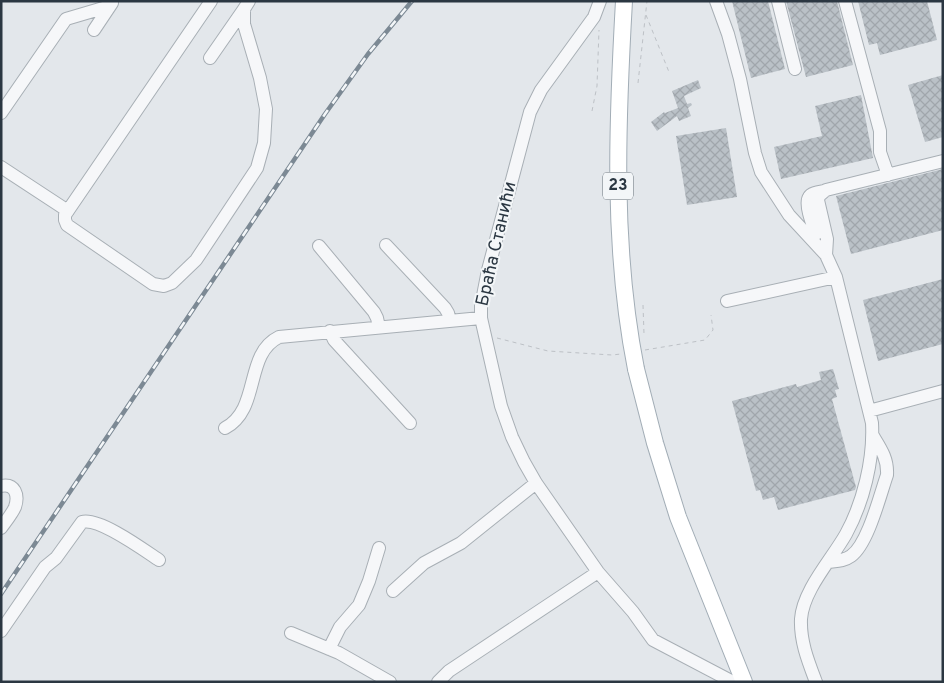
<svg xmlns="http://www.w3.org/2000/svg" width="944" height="683" viewBox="0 0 944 683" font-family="Overpass,sans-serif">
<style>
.building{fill:url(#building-cross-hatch)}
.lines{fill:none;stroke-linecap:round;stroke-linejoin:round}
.minor-casing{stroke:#a8afb5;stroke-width:14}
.major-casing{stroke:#a2adb6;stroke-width:18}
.path{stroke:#bdc1c6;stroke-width:1;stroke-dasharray:4 4;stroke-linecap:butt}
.minor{stroke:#f6f7f9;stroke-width:12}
.major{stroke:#fff;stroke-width:16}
.rail-casing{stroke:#7c8994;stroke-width:4.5}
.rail{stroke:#f3f6f8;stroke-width:2.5;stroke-dasharray:8;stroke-linecap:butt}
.major-bridge-casing{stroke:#a2adb6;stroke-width:18;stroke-linecap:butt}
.major-bridge{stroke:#fff;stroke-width:16}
.labels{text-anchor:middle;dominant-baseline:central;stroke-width:4;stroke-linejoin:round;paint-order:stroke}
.shield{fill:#f3f6f8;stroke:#677079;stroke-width:1}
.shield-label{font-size:16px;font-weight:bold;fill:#2b3742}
.street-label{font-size:18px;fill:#2b3742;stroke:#f3f6f8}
</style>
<defs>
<pattern id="building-cross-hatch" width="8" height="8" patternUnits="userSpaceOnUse" patternTransform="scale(1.25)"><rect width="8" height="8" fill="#bac1c7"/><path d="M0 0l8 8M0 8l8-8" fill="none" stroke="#a0a6ac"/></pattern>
</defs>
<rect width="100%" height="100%" fill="#e3e7eb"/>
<path class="building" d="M732 1H768L785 69 751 78Z
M786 1H837L853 65 806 77Z
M858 1H927L937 40 880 55 877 43 869 45Z
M943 75V137L925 142 908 85Z
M698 80 701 88 684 96 687 104 691 103 692 105 688 108 691 116 679 121 677 116 657 131 651 122 664 112 665 113 678 108 672 91Z
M861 95 873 158 781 179 774 147 822 136 815 106Z
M726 128 737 197 687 205 676 136Z
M943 169V230L851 254 836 196Z
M943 279V344L878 361 863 300Z
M833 369 839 389 835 390 837 397 832 399 856 487 855 490 778 510 774 497 763 500 760 490 756 491 732 401 796 384 797 387 821 380 819 372Z"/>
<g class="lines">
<defs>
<path id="minor" d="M211 1 65 215V220L67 225 153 284 164 286 172 283 196 260 257 168 264 143 266 109 260 78 244 24V9L249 1
M600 1 594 17 541 90 530 112 488 270 481 306V318L501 406 512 437 524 462 536 483 598 572 633 612 653 640 733 682
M716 1 728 34 740 79 755 153 761 172 789 215 826 255 836 277 872 423C874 460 863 503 846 534 832 559 803 590 801 619 800 641 808 661 816 682
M778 1 795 69
M845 1 880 131V152L888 175
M94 30 112 3
M210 58 244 9
M1 113 66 19 110 6
M1 167 68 211
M816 234C813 226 804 204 809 197 811 193 819 192 824 191
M386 245 445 308 448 313 450 321
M319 246 374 312 377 318 379 327
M826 255 827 239 818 200 819 196 826 190 943 161
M727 301 836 277
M330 331 334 340 410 423
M869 411 943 391
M225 428C261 409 244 354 279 337L481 318
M1 486C15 483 19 495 15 507 12 514 6 521 1 528
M829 562C837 561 844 561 851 556 868 544 880 495 887 475 888 459 881 449 873 436
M393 591 424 563 461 543 536 483
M1 631 45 567 56 558 82 522C99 517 144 550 159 560
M291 633 339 653 390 682
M329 649 340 627 359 605 369 581 379 548
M438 682 449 671 598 572"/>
<path id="major" d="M636 369 655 443 678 517 744 682"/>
</defs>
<use href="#minor" class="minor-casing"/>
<use href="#major" class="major-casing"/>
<path class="path" d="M646 15 669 72
M638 83 647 1
M592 111 597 86 599 30
M643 305 644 334
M497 338 548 351 612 355 621 354
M645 350 705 340 713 330 711 315"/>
<use href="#minor" class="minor"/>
<use href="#major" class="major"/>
<defs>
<path id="rail" d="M1 594 325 114 368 54 412 1"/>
</defs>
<use href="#rail" class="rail-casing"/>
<use href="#rail" class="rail"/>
<defs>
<path id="major-bridge" d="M624 1C617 124 612 248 636 369"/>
</defs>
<use href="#major-bridge" class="major-bridge-casing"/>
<use href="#major-bridge" class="major-bridge"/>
</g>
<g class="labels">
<rect class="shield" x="603" y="172.5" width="30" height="27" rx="4"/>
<g class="shield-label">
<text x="618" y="186">23</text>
</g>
<g class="street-label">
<text transform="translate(497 244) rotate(-77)">Браћа Станићи</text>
</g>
</g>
<rect width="944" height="683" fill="none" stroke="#2b3742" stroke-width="5"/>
</svg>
